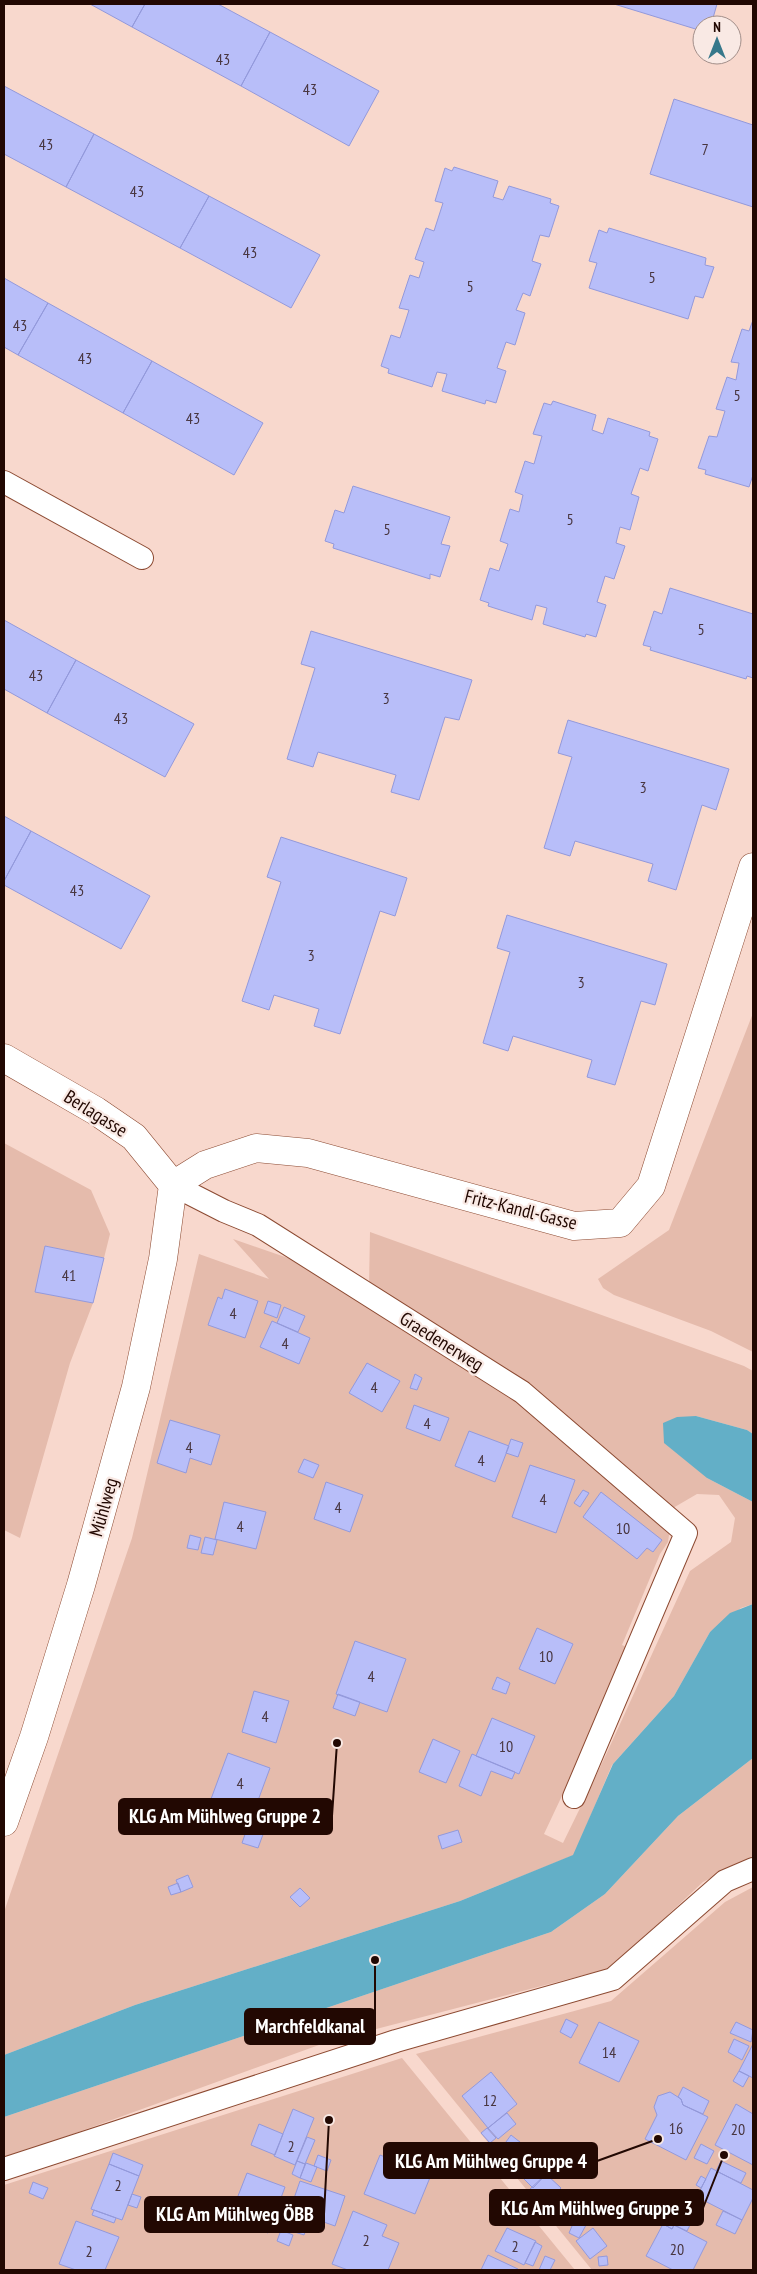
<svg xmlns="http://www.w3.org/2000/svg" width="757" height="2274" viewBox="0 0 757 2274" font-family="'PT Sans Narrow',sans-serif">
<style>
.green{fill:#e5bbac;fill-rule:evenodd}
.water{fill:#63afc7}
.building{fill:#b8bef9;stroke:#9399db}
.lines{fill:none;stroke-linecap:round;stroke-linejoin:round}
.service-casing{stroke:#8c4a32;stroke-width:24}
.minor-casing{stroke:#8c4a32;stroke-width:29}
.service{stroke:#fff;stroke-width:22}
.minor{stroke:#fff;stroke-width:28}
.labels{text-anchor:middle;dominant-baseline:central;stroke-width:4.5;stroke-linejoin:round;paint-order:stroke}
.number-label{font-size:16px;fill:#483640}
.street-label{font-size:19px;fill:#220802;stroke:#f9e9e4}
.leader{fill:none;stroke:#220802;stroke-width:2}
.callout-dot{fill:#220802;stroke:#f9e9e4;stroke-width:2}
.callout{fill:#220802;stroke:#220802;stroke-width:2}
.callout-label{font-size:20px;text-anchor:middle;font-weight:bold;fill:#fff}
</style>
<rect width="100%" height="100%" fill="#f8d8cd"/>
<path class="green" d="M753 1013V1352L711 1331 614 1295 603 1288 598 1279 669 1230Z
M4 1143 91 1190 110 1234 104 1258 45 1246 36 1292 93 1303 70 1363 20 1538 4 1530Z
M370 1232 744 1366 753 1371V1434L747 1430 696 1416 707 1478 753 1502V1604L741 1608 710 1632 674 1696 612 1765 574 1855 460 1901 135 2005 4 2055V1912L132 1538 199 1254 269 1279 233 1239 369 1286ZM697 1494 719 1495 735 1518 731 1542 690 1571 604 1759 563 1843 544 1834 631 1649 622 1645 660 1554 668 1542 673 1508Z
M753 1758V1857L703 1882 611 1968 330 2041 4 2159V2117L551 1932 605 1894 678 1816Z
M753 1887V2270H592L416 2054 611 2001 725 1902Z
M402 2058 575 2270H4V2185Z"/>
<path class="water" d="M696 1416 747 1430 753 1434V1502L707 1478 664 1443 663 1423 677 1417Z
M753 1604V1758L678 1816 605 1894 551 1932 4 2117V2055L135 2005 460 1901 573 1855 613 1764 674 1696 710 1632 730 1613Z"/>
<path class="building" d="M90 4H145L132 27Z
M145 4H218L270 32 241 86 132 27Z
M614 4H717L711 25H702V31Z
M270 32 379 91 349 146 241 86Z
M4 86 94 134 66 187 4 154Z
M674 99 753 125V207L650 174Z
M94 134 209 196 180 248 66 187Z
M454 167 498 181 493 197 503 200 509 186 551 199 550 203 559 206 549 237 540 235 532 261 541 264 530 296 523 293 516 310 525 313 515 345 506 342 497 368 506 371 496 403 486 400 485 404 442 391 447 374 437 372 432 387 388 373 389 369 381 366 391 335 400 338 409 310 399 308 410 275 419 278 424 262 415 259 426 228 434 231 443 203 435 201 445 168 452 171Z
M209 196 320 255 291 308 180 248Z
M609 228 706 258 705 265 714 267 703 298 695 296 688 319 589 288 597 263 589 261 599 230 607 233Z
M4 278 48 303 18 355 4 347Z
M48 303 152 361 123 413 18 355Z
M753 320V475L749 487 705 474 706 470 698 468 709 436 717 437 725 411 716 409 727 377 736 380 739 363 731 362 742 329 749 331Z
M152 361 263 423 234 475 123 413Z
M553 401 596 415 592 430 603 434 608 418 650 432 649 436 658 439 648 471 640 468 631 494 639 497 630 530 620 527 616 543 625 546 614 579 605 576 597 602 606 605 596 637 586 634 585 637 543 624 547 608 536 605 532 620 488 606 489 603 480 600 490 568 499 571 508 544 500 541 510 509 519 512 523 495 515 492 525 461 534 464 542 436 533 434 544 403 551 405Z
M353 486 450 517 441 544 450 546 440 577 430 574V579L333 548 334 544 325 541 335 510 344 513Z
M670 588 753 614V678L747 676 746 679 650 650 651 647 643 645 654 611 662 614Z
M4 620 76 660 47 713 4 689Z
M311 631 472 680 459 720 445 717 419 800 391 792 396 775 318 752 313 767 287 759 315 668 301 664Z
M76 660 194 724 165 777 47 713Z
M568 720 729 769 716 810 702 805 676 890 648 881 653 864 575 841 570 856 544 848 572 757 558 753Z
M4 816 31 831 4 881Z
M31 831 150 896 121 949 4 885V881Z
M281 837 407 878 395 916 380 911 340 1034 314 1026 319 1009 274 995 269 1010 242 1001 281 882 267 877Z
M507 915 667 964 655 1005 641 1001 615 1085 587 1077 592 1060 513 1036 508 1051 483 1043 510 952 497 948Z
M45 1246 104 1258 93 1303 35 1292Z
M225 1289 258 1301 245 1338 208 1325 218 1297 222 1299Z
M268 1301 281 1305 277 1318 264 1313Z
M284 1307 305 1316 298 1332 277 1323Z
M272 1321 310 1338 299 1364 260 1347Z
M367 1363 400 1381 382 1412 349 1393Z
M415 1374 422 1378 417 1390 410 1388Z
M414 1405 449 1418 440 1441 406 1428Z
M170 1420 220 1435 211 1465 190 1458 186 1473 157 1463Z
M469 1431 509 1446 495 1482 455 1466Z
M511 1439 523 1443 518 1457 506 1453Z
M304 1459 319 1465 313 1478 298 1472Z
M530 1465 575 1480 556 1533 512 1517Z
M326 1482 363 1495 350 1532 314 1519Z
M583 1490 589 1493 580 1507 574 1503Z
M601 1492 662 1540 653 1552 647 1548 637 1559 583 1517Z
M224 1502 266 1512 256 1549 215 1539Z
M190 1535 201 1538 198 1550 187 1548Z
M205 1537 217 1540 213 1555 201 1553Z
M537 1628 573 1644 555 1684 519 1669Z
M355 1641 406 1659 387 1712 336 1694Z
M497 1677 510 1683 506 1694 492 1689Z
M254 1691 289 1701 276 1743 242 1732Z
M338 1694 360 1702 355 1716 333 1708Z
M492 1718 535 1736 519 1774 476 1756Z
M433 1739 460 1751 446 1783 419 1772Z
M228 1753 270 1768 253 1814 211 1799Z
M472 1754 515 1772 512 1779 491 1771 481 1796 459 1786Z
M249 1823 265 1829 258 1848 242 1843Z
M458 1830 462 1842 442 1849 438 1836Z
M188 1875 193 1887 181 1892 176 1880Z
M178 1883 181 1892 171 1895 168 1887Z
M300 1888 310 1898 300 1907 290 1897Z
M566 2019 578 2025 571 2038 560 2032Z
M599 2022 639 2041 619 2082 579 2063Z
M736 2022 753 2030 751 2042 730 2033Z
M734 2039 749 2046 742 2060 728 2052Z
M753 2044V2078L739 2071Z
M739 2071 749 2076 743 2087 733 2081Z
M491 2072 517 2104 488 2128 462 2096Z
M683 2087 709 2101 703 2114 683 2105 681 2099 678 2097Z
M670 2092 681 2099 683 2105 708 2117 686 2160 645 2139 657 2115 654 2107 658 2096Z
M736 2104 753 2114V2165L715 2145Z
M293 2109 314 2118 295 2165 274 2156Z
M507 2113 516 2124 498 2139 488 2128Z
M259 2124 283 2134 275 2155 251 2145Z
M487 2128 496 2138 490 2143 481 2133Z
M511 2135 525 2146 512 2164 498 2153Z
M307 2137 315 2140 305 2164 297 2161Z
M701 2144 714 2151 707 2164 694 2158Z
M539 2151 554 2166 533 2188 518 2173Z
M113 2153 143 2165 139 2176 109 2164Z
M318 2155 331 2160 327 2171 314 2166Z
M380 2155 431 2175 415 2214 364 2194Z
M297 2161 305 2164 300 2178 292 2174Z
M721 2161 746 2173 741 2183 716 2171Z
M306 2163 317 2167 311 2182 300 2178Z
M109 2164 139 2176 122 2220 91 2209Z
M711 2168 753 2190V2198L742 2220 697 2197Z
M247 2173 285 2187 268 2233 229 2219Z
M546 2174 561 2188 543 2206 528 2191Z
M701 2176 706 2179 701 2188 696 2185Z
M300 2181 345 2196 335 2226 290 2210Z
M33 2182 48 2188 43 2199 29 2193Z
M132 2194 141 2197 137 2208 128 2205Z
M672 2206 693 2219 687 2231 674 2225 672 2229 663 2224Z
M94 2210 116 2218 114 2223 92 2215Z
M288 2210 310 2216 304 2235 282 2228Z
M353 2211 387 2225 382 2236 399 2243 388 2270H348L332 2264Z
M723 2211 742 2220 735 2234 716 2225Z
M575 2219 586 2225 579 2238 569 2233Z
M76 2221 119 2237 105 2270H76L59 2264Z
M663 2224 672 2229 674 2225 707 2242 693 2270H673L646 2256Z
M507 2228 536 2241 524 2265 495 2251Z
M593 2228 607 2246 590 2259 576 2241Z
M281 2230 293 2235 289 2246 277 2241Z
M535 2242 542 2246 533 2266 525 2263Z
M488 2255 518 2269V2270H481Z
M545 2256 555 2260 550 2270H539Z
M607 2256 608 2265 599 2266 598 2257Z"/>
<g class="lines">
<defs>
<path id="service" d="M4 482 142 558
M173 1185 224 1211 258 1225 522 1392 686 1533 574 1797
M4 2169 396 2041 613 1979 725 1881 753 1869"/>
<path id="minor" d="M4 1058 96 1111 134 1137 173 1185
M173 1185 205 1165 256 1148 308 1153 574 1226 620 1223 651 1186 753 867
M4 1822 34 1737 81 1585 136 1387 163 1259 173 1185"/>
</defs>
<use href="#service" class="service-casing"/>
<use href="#minor" class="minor-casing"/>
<use href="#service" class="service"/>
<use href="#minor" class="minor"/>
</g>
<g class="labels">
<g class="number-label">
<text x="223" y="59">43</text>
<text x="310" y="89">43</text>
<text x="46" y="144">43</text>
<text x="705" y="149">7</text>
<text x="137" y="191">43</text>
<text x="250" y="252">43</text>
<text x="652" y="277">5</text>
<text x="470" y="286">5</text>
<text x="20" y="325">43</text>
<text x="85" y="358">43</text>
<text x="737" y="395">5</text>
<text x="193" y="418">43</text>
<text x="570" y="519">5</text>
<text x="387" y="529">5</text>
<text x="701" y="629">5</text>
<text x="36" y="675">43</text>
<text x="386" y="698">3</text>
<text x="121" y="718">43</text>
<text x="643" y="787">3</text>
<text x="77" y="890">43</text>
<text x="311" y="955">3</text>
<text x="581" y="982">3</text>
<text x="69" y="1275">41</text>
<text x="233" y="1313">4</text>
<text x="285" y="1343">4</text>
<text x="374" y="1387">4</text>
<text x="427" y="1423">4</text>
<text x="189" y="1447">4</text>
<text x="481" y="1460">4</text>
<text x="543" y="1499">4</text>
<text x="338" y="1507">4</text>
<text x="240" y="1526">4</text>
<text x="623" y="1528">10</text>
<text x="546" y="1656">10</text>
<text x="371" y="1676">4</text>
<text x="265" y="1716">4</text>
<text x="506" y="1746">10</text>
<text x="240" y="1783">4</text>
<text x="609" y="2052">14</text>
<text x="490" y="2100">12</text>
<text x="676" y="2128">16</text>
<text x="738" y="2129">20</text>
<text x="291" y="2146">2</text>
<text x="118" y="2185">2</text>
<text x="366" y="2240">2</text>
<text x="515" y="2246">2</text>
<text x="677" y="2249">20</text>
<text x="89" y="2251">2</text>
</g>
<g class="street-label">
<text transform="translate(96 1113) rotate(32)">Berlagasse</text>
<text transform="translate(521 1209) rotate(14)">Fritz-Kandl-Gasse</text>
<text transform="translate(442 1341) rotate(32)">Graedenerweg</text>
<text transform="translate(103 1507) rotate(-74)">Mühlweg</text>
</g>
</g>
<path class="leader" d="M337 1743L332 1816M375 1960L375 2026M658 2139L597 2161M724 2155L703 2208M329 2120L324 2214"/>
<g class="callout-dot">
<circle cx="337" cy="1743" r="5"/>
<circle cx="375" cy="1960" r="5"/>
<circle cx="658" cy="2139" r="5"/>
<circle cx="724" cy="2155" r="5"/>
<circle cx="329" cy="2120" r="5"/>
</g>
<g class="callout">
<rect x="119" y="1799" width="213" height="35" rx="5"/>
<rect x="245" y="2009" width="130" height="35" rx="5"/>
<rect x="384" y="2143" width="213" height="35" rx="5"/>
<rect x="490" y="2190" width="213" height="35" rx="5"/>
<rect x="145" y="2197" width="179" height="35" rx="5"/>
</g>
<g class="callout-label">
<text x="225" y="1823">KLG Am Mühlweg Gruppe 2</text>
<text x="310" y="2033">Marchfeldkanal</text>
<text x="491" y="2168">KLG Am Mühlweg Gruppe 4</text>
<text x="597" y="2215">KLG Am Mühlweg Gruppe 3</text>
<text x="235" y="2221">KLG Am Mühlweg ÖBB</text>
</g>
<rect width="757" height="2274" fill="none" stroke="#220802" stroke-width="10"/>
<g transform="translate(717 40)"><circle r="24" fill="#f9e9e4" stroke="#a38f8a"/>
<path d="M0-4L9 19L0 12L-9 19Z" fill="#37788b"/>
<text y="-8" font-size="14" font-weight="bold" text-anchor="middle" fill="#220802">N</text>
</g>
</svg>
